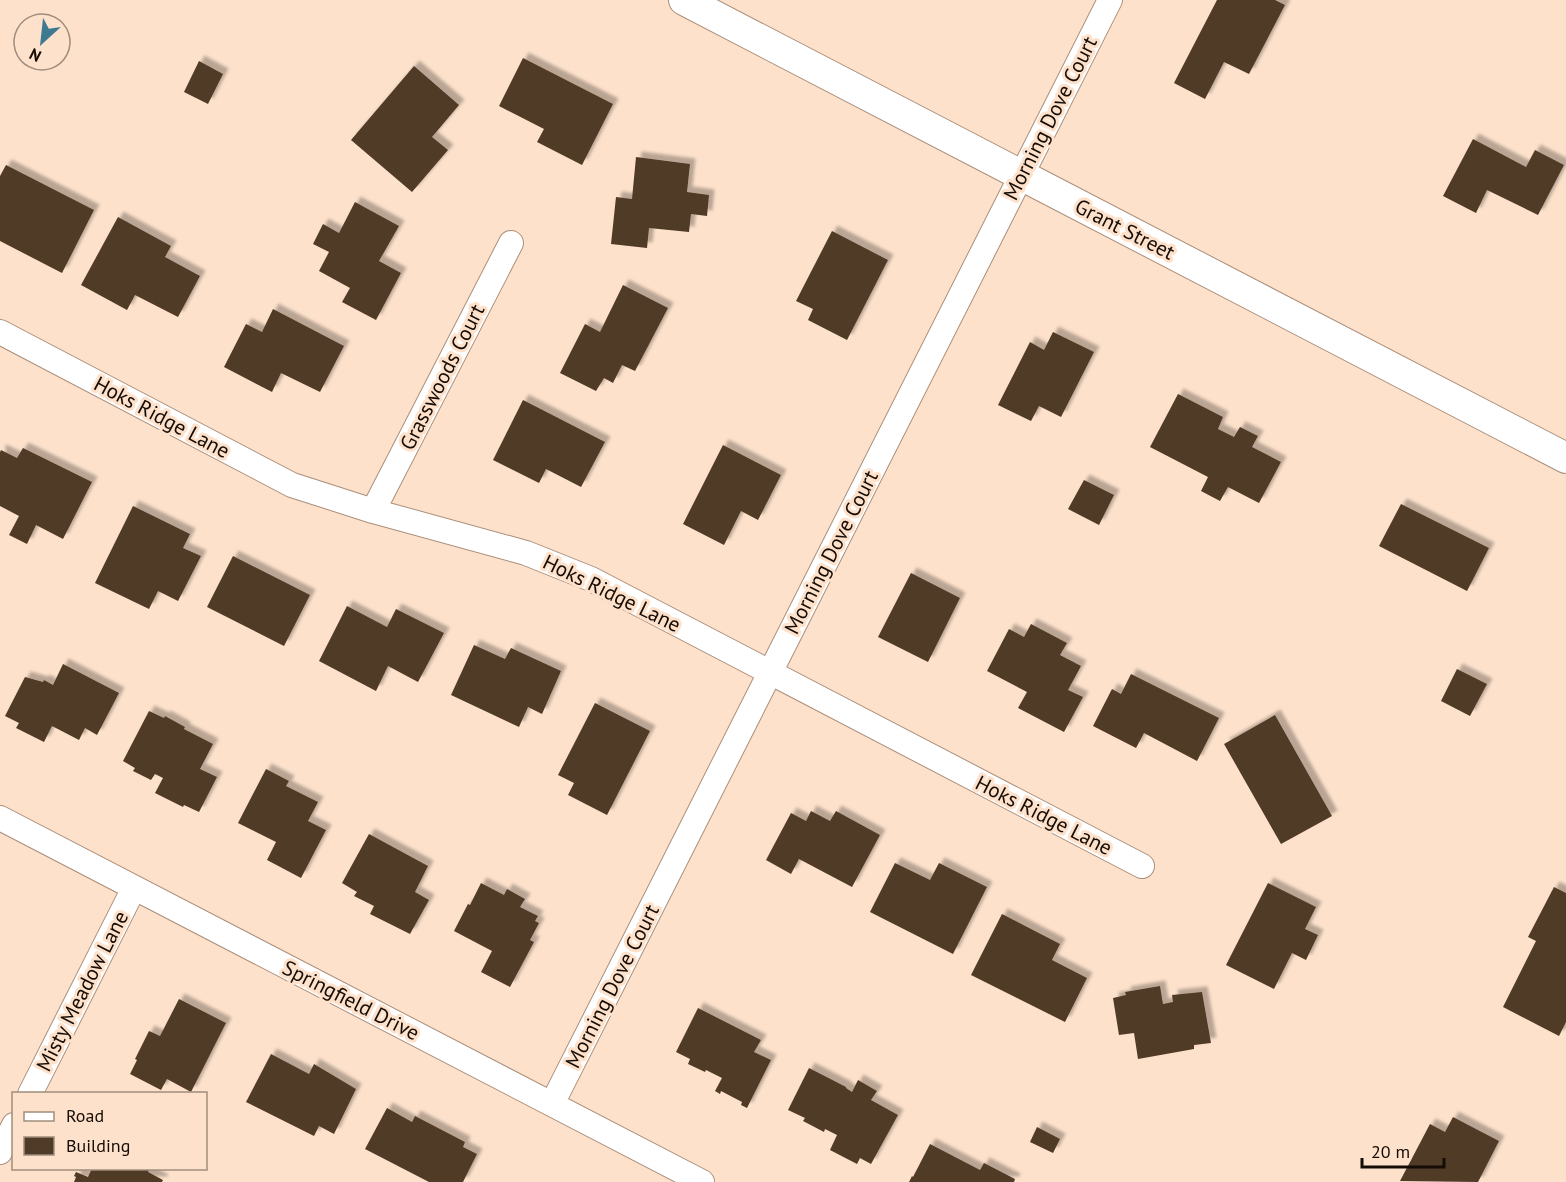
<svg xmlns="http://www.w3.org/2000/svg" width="1566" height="1182" viewBox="0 0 1566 1182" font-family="'PT Sans',sans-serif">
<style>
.building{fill:#503a28;filter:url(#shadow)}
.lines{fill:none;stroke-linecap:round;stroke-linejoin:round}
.minor-casing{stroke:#aa8f7b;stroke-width:26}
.tertiary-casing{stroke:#aa8f7b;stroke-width:32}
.minor{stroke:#fff;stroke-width:24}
.tertiary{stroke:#fff;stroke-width:30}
.labels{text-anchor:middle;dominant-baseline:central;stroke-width:6;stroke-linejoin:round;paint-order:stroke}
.street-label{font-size:21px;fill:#150c05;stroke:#fde1cb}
</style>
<defs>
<filter id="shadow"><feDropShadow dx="5.5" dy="-5.5" stdDeviation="1.5" flood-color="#0004"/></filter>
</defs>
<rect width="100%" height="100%" fill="#fde1cb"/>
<path class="building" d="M1217 0H1275L1285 5 1249 74 1224 62 1205 99 1174 83Z
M523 58 613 104 582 165 537 142 544 129 499 106Z
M199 61 223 74 208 104 184 92Z
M414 66 459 105 432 137 448 150 412 192 351 140Z
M1473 139 1526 167 1535 150 1564 165 1538 215 1487 190 1476 213 1443 196Z
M636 157 690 164 687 192 709 195 707 216 691 214 689 232 649 228 647 248 611 244 616 197 632 199Z
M6 165 94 210 62 273 0 241V176Z
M355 202 399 226 379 261 401 273 376 320 342 302 350 288 319 271 329 252 313 244 323 224 339 233Z
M118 217 171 246 165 257 200 276 178 317 135 295 127 310 81 285Z
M832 231 888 260 847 340 808 320 813 309 796 301Z
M623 285 668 308 635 371 622 365 613 383 604 378 596 391 560 373 585 324 600 332Z
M273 309 344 346 320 392 281 373 272 392 224 367 246 324 262 332Z
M1053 332 1094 352 1061 417 1039 406 1031 421 998 405 1030 342 1044 350Z
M1178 394 1223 417 1218 429 1234 437 1240 427 1258 436 1252 447 1281 462 1259 503 1228 487 1220 501 1201 491 1208 477 1150 447Z
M523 400 605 442 581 487 546 469 539 483 493 460Z
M723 445 781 475 758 520 741 511 724 545 683 524Z
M23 448 92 482 63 539 36 525 27 544 9 535 19 516 0 506V452L1 450 17 458Z
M1084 480 1114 495 1099 525 1068 509Z
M1401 504 1489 548 1467 591 1379 546Z
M133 506 190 534 183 548 201 556 178 601 158 591 149 609 95 583Z
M233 556 310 595 284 646 207 607Z
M911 573 960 598 928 662 878 637Z
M347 606 387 627 396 609 444 633 418 682 388 666 376 691 319 661Z
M1031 624 1067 643 1060 655 1081 666 1068 690 1083 697 1064 732 1018 708 1027 692 987 671 1009 629 1024 637Z
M474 645 505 659 511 648 561 671 542 714 528 707 519 727 451 695Z
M63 664 119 693 97 735 85 728 79 740 52 726 44 742 16 728 19 723 5 716 25 677 43 682 44 680 53 685Z
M1457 669 1487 684 1470 716 1441 701Z
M1131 674 1219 718 1197 761 1144 733 1136 748 1093 726 1112 689 1121 694Z
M595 703 650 731 607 815 568 795 574 783 558 775Z
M149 711 164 718 165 716 185 727 184 729 213 744 200 769 217 777 199 812 184 805 183 807 155 793 163 778 155 774 151 780 133 771 135 768 123 761Z
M1275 715 1332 816 1281 844 1224 744Z
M266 769 289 781 286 786 318 802 308 821 326 830 301 878 267 860 276 842 238 823Z
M811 811 830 821 836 811 880 835 852 887 799 859 791 874 766 860 791 813 806 821Z
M369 834 428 866 415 892 429 900 410 934 370 914 374 906 354 896 357 892 342 883Z
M895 863 930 880 939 863 987 887 953 954 870 912Z
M481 883 504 895 507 889 525 899 520 907 538 916 535 921 539 923 530 940 534 942 510 987 481 972 492 951 454 931 468 904 470 905Z
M1268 883 1316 907 1305 929 1318 935 1306 960 1292 953 1274 989 1226 965Z
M1554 887 1566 893V1022L1559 1036 1503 1007 1536 941 1528 937Z
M1002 914 1060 944 1052 960 1087 978 1065 1022 971 975Z
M1160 986 1163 1004 1173 1002 1172 995 1202 992 1211 1043 1194 1045V1049L1138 1059 1134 1033 1119 1035 1113 998 1126 995 1125 992Z
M179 999 226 1023 191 1092 167 1079 161 1090 130 1074 137 1060 135 1059 149 1031 160 1036Z
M698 1008 761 1040 754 1052 771 1060 747 1108 741 1105 742 1102 721 1091 720 1094 715 1091 722 1078 706 1070 705 1072 688 1064 690 1059 676 1052Z
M271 1054 309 1074 314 1064 356 1089 334 1134 319 1126 314 1136 246 1102Z
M809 1068 846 1087V1088L852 1092 858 1080 877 1091 871 1100 898 1115 871 1164 860 1158 857 1164 830 1150 837 1135 825 1129 824 1132 803 1121 805 1118 788 1110Z
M387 1108 412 1122 415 1116 465 1142 463 1147 477 1154 463 1182H429L365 1149Z
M1453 1117 1499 1141 1478 1182 1400 1181 1430 1124 1445 1132Z
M1037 1127 1060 1139 1053 1153 1030 1142Z
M930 1144 980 1170 984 1163 1015 1179 1014 1182H909L912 1176 913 1177Z
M92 1168H150L148 1172 163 1180 162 1182H74L76 1177 74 1176 76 1172 88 1177Z"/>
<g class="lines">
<defs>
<path id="minor" d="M0 332 292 485 373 511 526 553 591 579 1142 866
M373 511 511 243
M0 818 702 1182
M30 1094 134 888
M552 1104 1110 0
M0 1152 14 1125"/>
<path id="tertiary" d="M684 0 1566 458"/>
</defs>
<use href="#minor" class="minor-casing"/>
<use href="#tertiary" class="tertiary-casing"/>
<use href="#minor" class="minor"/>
<use href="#tertiary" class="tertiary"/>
</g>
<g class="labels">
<g class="street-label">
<text transform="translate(1050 118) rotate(-63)">Morning Dove Court</text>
<text transform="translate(1125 229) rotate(27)">Grant Street</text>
<text transform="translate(442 377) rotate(-63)">Grasswoods Court</text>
<text transform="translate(162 417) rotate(28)">Hoks Ridge Lane</text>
<text transform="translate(831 552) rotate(-63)">Morning Dove Court</text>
<text transform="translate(612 593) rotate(26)">Hoks Ridge Lane</text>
<text transform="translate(1044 815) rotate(27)">Hoks Ridge Lane</text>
<text transform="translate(612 986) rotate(-63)">Morning Dove Court</text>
<text transform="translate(82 991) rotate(-63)">Misty Meadow Lane</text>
<text transform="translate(351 1000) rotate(27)">Springfield Drive</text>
</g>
</g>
<rect x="12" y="1092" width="195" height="78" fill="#fde1cb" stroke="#a08c7c" stroke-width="1.5"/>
<rect x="24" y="1112" width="30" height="9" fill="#ffffff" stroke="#a08c7c" stroke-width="1.5"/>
<text x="66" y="1122" font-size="18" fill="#150c05">Road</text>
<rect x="24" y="1137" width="30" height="18" fill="#503a28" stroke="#a08c7c" stroke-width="1.5"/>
<text x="66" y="1152" font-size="18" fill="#150c05">Building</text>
<g transform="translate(42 42) rotate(207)"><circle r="28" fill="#fde1cb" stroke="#a08c7c" stroke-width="1.5"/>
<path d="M0-4.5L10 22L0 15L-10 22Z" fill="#3d7a91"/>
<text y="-9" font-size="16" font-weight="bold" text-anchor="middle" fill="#150c05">N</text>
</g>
<path d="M1362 1158v9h82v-9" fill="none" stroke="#150c05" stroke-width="3"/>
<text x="1371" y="1158" font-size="18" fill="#150c05" stroke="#fde1cb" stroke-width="4.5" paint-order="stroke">20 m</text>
</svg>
